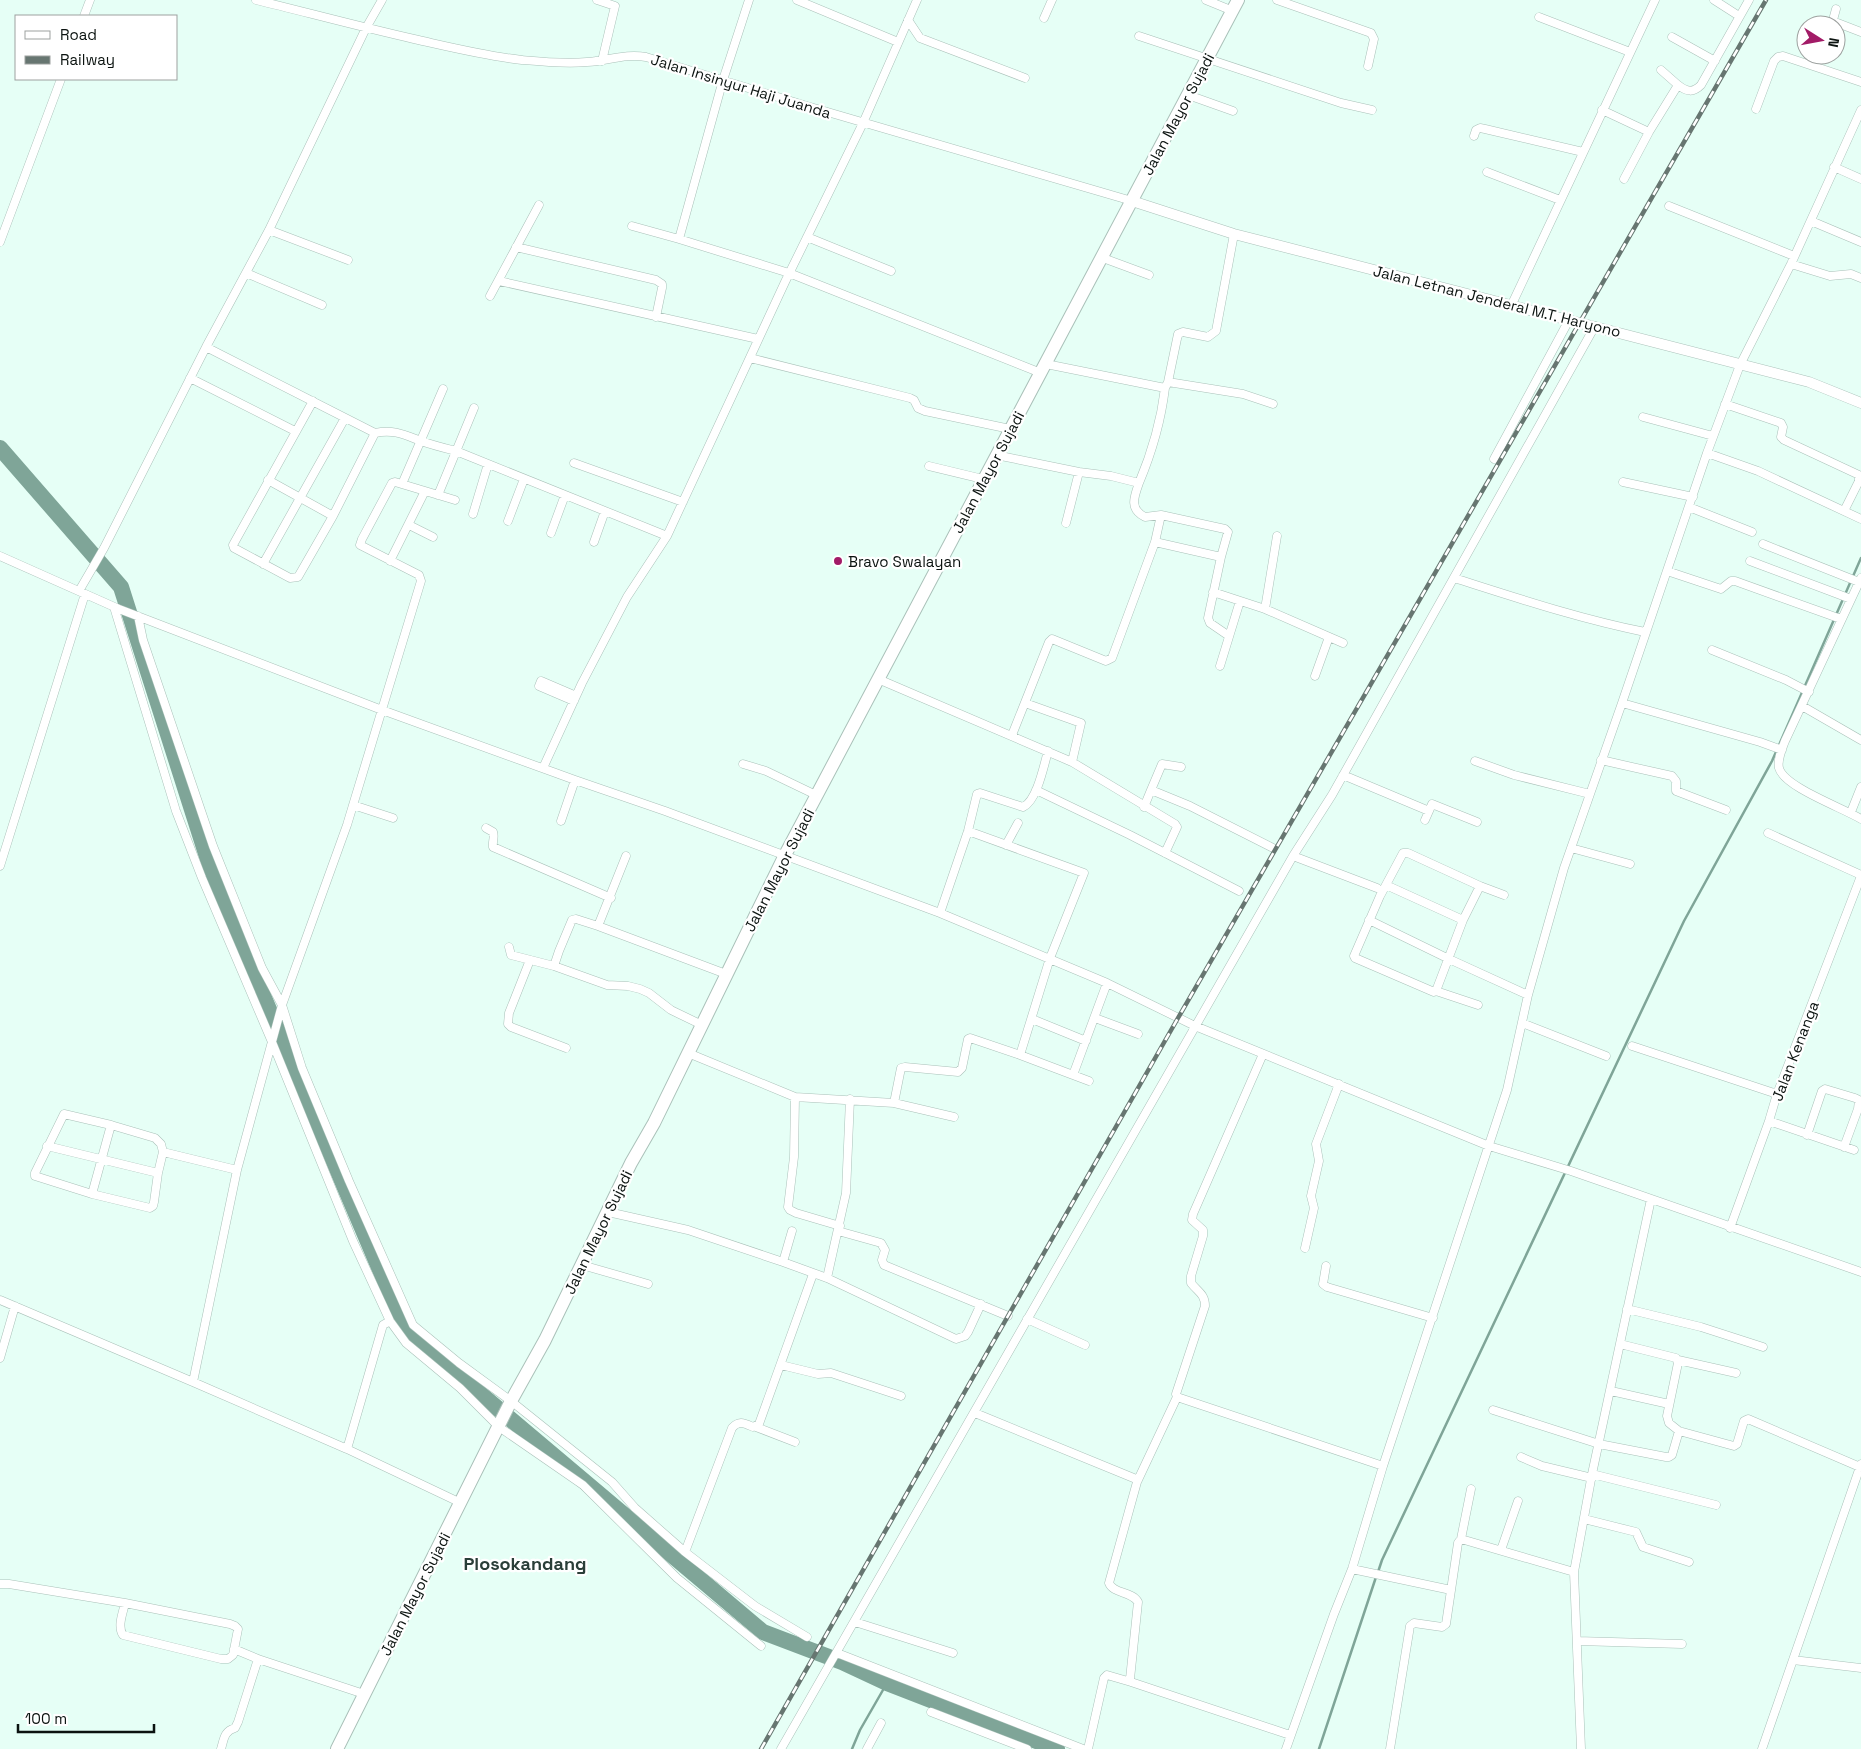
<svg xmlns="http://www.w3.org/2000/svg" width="1861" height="1749" viewBox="0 0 1861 1749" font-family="'Space Grotesk',sans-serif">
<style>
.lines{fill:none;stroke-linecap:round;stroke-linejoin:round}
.stream{stroke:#7fa598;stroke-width:2.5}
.river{stroke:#7fa598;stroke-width:16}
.minor-casing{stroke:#aac1b9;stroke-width:9}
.secondary-casing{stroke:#aac1b9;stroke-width:11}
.trunk-casing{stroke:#aac1b9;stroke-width:14}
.minor{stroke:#fff;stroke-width:8}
.secondary{stroke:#fff;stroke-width:10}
.trunk{stroke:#fff;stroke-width:12}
.rail-casing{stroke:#677671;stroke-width:4.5}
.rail{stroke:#fff;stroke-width:2.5;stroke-dasharray:8;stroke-linecap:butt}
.poi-dot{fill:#a21b67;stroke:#fff;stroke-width:2}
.labels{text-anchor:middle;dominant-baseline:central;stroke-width:4.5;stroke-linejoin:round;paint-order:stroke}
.street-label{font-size:15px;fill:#0b1310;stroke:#fff}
.poi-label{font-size:15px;fill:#0b1310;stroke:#fff;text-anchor:start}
.quarter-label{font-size:18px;font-weight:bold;fill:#2a3e38;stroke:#fff}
</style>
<rect width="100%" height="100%" fill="#e6fff6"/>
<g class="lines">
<path class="stream" d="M1378 1572 1382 1560 1684 921 1772 761 1861 558
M852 1749 860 1730 887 1683
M1319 1749 1376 1577"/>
<path class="river" d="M0 448 121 587 216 885 406 1331 763 1632 842 1662 887 1683 1057 1749"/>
<defs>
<path id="minor" d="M256 0C309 13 361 27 414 39 450 47 486 56 522 60 544 62 565 64 587 62 607 61 626 53 646 57L807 106 1132 201
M597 0 615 6 602 61
M797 0 898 42
M1206 0 1233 11
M1277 0 1371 33 1374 39 1368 66
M1714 0 1739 16
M1836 9 1833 20 1835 22 1861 32
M84 16 90 0
M1539 17 1630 52
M1044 18 1052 0
M908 20 920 38 1025 78
M1139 36 1341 103 1372 110
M1672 37 1715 61
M1661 70 1678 85
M1188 95 1233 111
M1756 109 1774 61 1778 57 1783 56 1861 82
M1602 110 1649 132 1678 85C1687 92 1693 93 1701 85L1749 0
M1474 136 1476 130 1480 128 1485 129 1583 152
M1834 167 1861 179
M1487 172 1560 200
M1624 179 1649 132
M1669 206 1794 256
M1811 221 1861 242
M632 226 679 239 789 273 1041 373
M269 230 348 260
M807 237 891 271
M679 239 723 80 749 0
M0 242 61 79
M516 247 656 280 662 284V288L656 317
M1103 258 1149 275
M1791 264 1830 276 1851 274 1861 278
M246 273 322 305
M499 281 758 339
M490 296 539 205
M1512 304 1655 0
M206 347 375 433C394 429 405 435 421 441 432 445 444 448 456 451L667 536
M750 358 910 398 914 400 918 408 925 411 1010 429
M1046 364 1165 388 1168 382 1178 334 1183 332 1208 337 1216 331 1234 234
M190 378 295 431
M1168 382 1243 394 1273 404
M313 401 233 545 234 548 290 578 298 577 333 516 375 433
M1725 404 1781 423 1783 427 1781 437 1784 440 1859 475V481L1844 511
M1643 417 1713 436
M1707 453 1758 471 1861 519
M996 455 1079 472 1111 476 1139 483C1134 497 1129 509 1145 517L1161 515 1155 542 1112 658 1106 661 1052 639 1049 642 1012 735
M1494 459 1569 320
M574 463 683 502
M929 466 983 479
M268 480 333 516
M1623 482 1693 497
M1139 483C1152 452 1161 421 1165 388
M402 484 443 389
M425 491 455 500
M438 495 474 408
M1689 507 1752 532
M473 514 488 464
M508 521 524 479
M1066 523 1079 472
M409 525 433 537
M551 533 565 495
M594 542 605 511
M1155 542 1221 557 1228 532 1225 529 1161 515
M1763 544 1859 582
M0 556 119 609 382 710 575 780 665 811 940 913 1107 983 1195 1026 1489 1146 1571 1171 1861 1272
M1221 557 1208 618 1210 623 1229 636
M1750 561 1851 599
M263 564 345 418
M1667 571 1721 589 1731 581H1735L1841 619
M1454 578C1517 598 1580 619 1645 632
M1861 578 1785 741C1782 749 1777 760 1779 768 1784 787 1843 808 1861 819
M79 591 104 548 206 347 269 230 366 28 382 0
M1213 592 1265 609 1343 643
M114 607 176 811 202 878 272 1042 353 1241 390 1321 406 1343 460 1388 499 1427 583 1485 677 1578 761 1646
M1265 609 1277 536
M138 616 143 640 213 846 262 968 282 1005 302 1068 349 1181 413 1325 459 1363 511 1401 612 1482 635 1508 685 1552 755 1606 807 1637
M1712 650 1786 680 1809 692
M1220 666 1240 601
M1315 676 1329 637
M878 679 1072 762 1175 824 1177 827 1165 853
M574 701 539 686 541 681 576 696
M1025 703 1081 723 1072 762
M1622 703 1760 742 1782 750
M1802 706 1861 740
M1601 760 1672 776 1676 781V791L1726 810
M1475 761 1514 775 1590 794
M743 764 766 771 816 795
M543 768 582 683 627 597 667 536 785 282 863 123 917 0
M1343 775 1429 811 1432 804 1477 822
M1036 790 1130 835 1239 891
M1151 790 1162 764 1181 767
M353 805 393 818
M1144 807 1151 790 1190 806 1273 848
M1851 812 1861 787
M1425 820 1429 811
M561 821 575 780
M486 828 493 832C495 837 492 842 493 847L611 898
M968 831 1084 873 1050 958 1020 1055 1073 1075 1107 983
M1768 833 1861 875
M1006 845 1018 823
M1571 848 1630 864
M1403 853H1408L1480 886 1463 920 1436 991 1434 992 1355 958 1354 956 1380 896Z
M626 856 598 926 726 974
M1293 856 1377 888
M0 866 85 594
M1386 885 1463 920
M1480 886 1504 895
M940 913 968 831 977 794 980 793 1023 807C1037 801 1044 765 1048 751
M1369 920 1449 959 1528 995
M598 926 576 919 572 920 559 951 554 966 607 985 628 986 640 989 649 993 671 1010 702 1025
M509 947 511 955 554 966
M530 960 509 1013 508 1024 511 1027 566 1048
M1436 991 1478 1005
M1095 1018 1138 1034
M1032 1019 1086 1041
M1522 1023 1606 1056
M1632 1046 1777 1094
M688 1053 795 1097 794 1157 788 1207 790 1210 796 1213 840 1226
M1263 1054 1193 1214 1192 1220 1203 1230V1236L1191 1276V1283C1198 1292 1205 1294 1205 1306L1176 1394 1177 1397 1383 1466
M1073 1075 1089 1081
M795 1097 894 1103 954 1117
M894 1103 901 1068 905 1067 958 1072 962 1068 968 1039 970 1038 1020 1055
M1769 1121 1854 1150
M111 1125 64 1114 35 1173V1176L92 1194 111 1125 155 1138 161 1144 163 1152 237 1170
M1807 1135 1822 1091 1825 1089 1855 1098 1859 1100 1858 1109 1844 1147
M47 1146 158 1173 163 1152
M92 1194 150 1208 153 1206 154 1202 158 1173
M608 1212 688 1230 783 1262 827 1278 956 1339 965 1336 968 1332 981 1304
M1730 1228 1769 1121 1777 1094 1861 876
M838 1231 881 1243 885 1250 882 1260 884 1265 1008 1316
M1305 1248 1314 1208 1311 1196 1319 1161 1316 1144 1339 1084
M783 1262 792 1231
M582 1265 648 1284
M1326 1266 1323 1284 1327 1287 1433 1318
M827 1278 846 1193 850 1099
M0 1300 193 1382 347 1449 461 1503
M1627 1309 1701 1327 1763 1347
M1027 1319 1085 1345
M1620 1344 1676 1358 1678 1363 1667 1416 1669 1423 1679 1431 1734 1446 1737 1444 1744 1421 1748 1419 1860 1467
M0 1358 15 1306
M1678 1360 1736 1373
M781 1365 818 1374 831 1373 901 1396
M193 1382 237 1170 282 1005 347 825 421 581 419 575 360 545 362 539 392 483 395 482 425 491 390 561
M1611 1391 1669 1404
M1493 1410 1599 1444 1666 1457H1669L1672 1455 1679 1431
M975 1413 1136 1479 1137 1482 1109 1583C1113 1594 1132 1591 1138 1602L1130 1679 1131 1682 1290 1735
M756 1427 795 1442
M347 1449 383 1325 390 1321
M1521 1457 1542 1466 1592 1478
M1592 1474 1716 1505
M1137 1482 1177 1397
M1584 1519 1636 1532 1643 1547 1689 1562
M1461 1539 1471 1489
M1501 1550 1518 1501
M685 1552 732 1428C739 1420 744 1423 753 1427L759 1424 813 1274
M1352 1569 1451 1590
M0 1584H9L125 1603 230 1624 235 1626 238 1629 233 1655 228 1659H221L123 1635C117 1626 123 1613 125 1603
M855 1622 953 1653
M1577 1641 1682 1644
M837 1653 1083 1749
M258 1659 364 1694
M1793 1660 1861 1668
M931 1712 1027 1749
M221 1749C224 1739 224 1731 235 1728L238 1722 258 1659 234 1649
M781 1749 1293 856 1332 795 1595 326
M867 1749 881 1723
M1088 1749 1104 1678 1107 1675 1131 1682
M1286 1749 1334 1614 1352 1569 1383 1466 1507 1090 1528 995 1564 868 1622 703 1707 453 1740 365 1791 264 1861 110
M1390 1749 1410 1626 1414 1623 1442 1627 1446 1624 1458 1543 1461 1539 1574 1572
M1581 1749 1574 1572 1592 1474 1651 1199
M1762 1749 1861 1464"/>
<path id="secondary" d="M1132 201 1234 234 1809 382 1861 403"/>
<path id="trunk" d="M337 1749 511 1401 545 1340 631 1163 654 1123 785 855 1238 0"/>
</defs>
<use href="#minor" class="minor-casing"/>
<use href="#secondary" class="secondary-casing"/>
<use href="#trunk" class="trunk-casing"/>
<use href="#minor" class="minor"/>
<use href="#secondary" class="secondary"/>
<use href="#trunk" class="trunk"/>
<defs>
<path id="rail" d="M761 1749 1178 1018 1766 0"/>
</defs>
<use href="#rail" class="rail-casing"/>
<use href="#rail" class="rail"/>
</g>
<circle class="poi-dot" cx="838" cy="561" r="5"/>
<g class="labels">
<g class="street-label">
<text transform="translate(741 86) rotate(17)">Jalan Insinyur Haji Juanda</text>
<text transform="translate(1178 114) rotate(-62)">Jalan Mayor Sujadi</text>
<text transform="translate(1497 301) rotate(14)">Jalan Letnan Jenderal M.T. Haryono</text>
<text transform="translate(988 472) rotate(-62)">Jalan Mayor Sujadi</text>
<text transform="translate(779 870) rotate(-63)">Jalan Mayor Sujadi</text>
<text transform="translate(1795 1051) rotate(-69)">Jalan Kenanga</text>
<text transform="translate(598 1232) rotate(-64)">Jalan Mayor Sujadi</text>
<text transform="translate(415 1594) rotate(-63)">Jalan Mayor Sujadi</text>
</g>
<g class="poi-label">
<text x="848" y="561">Bravo Swalayan</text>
</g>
<g class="quarter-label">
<text x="525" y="1563">Plosokandang</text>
</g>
</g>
<rect x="15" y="15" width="162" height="65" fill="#ffffff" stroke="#9da19f"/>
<rect x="25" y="31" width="25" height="8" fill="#ffffff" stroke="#9da19f"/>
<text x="60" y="40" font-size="15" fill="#0b1310">Road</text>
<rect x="25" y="56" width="25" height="8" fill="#677671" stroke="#9da19f"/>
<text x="60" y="65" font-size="15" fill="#0b1310">Railway</text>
<g transform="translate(1821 40) rotate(101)"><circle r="24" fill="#ffffff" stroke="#9da19f"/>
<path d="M0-4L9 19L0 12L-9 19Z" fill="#a21b67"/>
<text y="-8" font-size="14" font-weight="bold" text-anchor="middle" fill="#0b1310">N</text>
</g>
<path d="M18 1724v8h136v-8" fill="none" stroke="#0b1310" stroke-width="2.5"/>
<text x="25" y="1724" font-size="15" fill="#0b1310" stroke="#ffffff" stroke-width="4" paint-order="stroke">100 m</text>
</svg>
